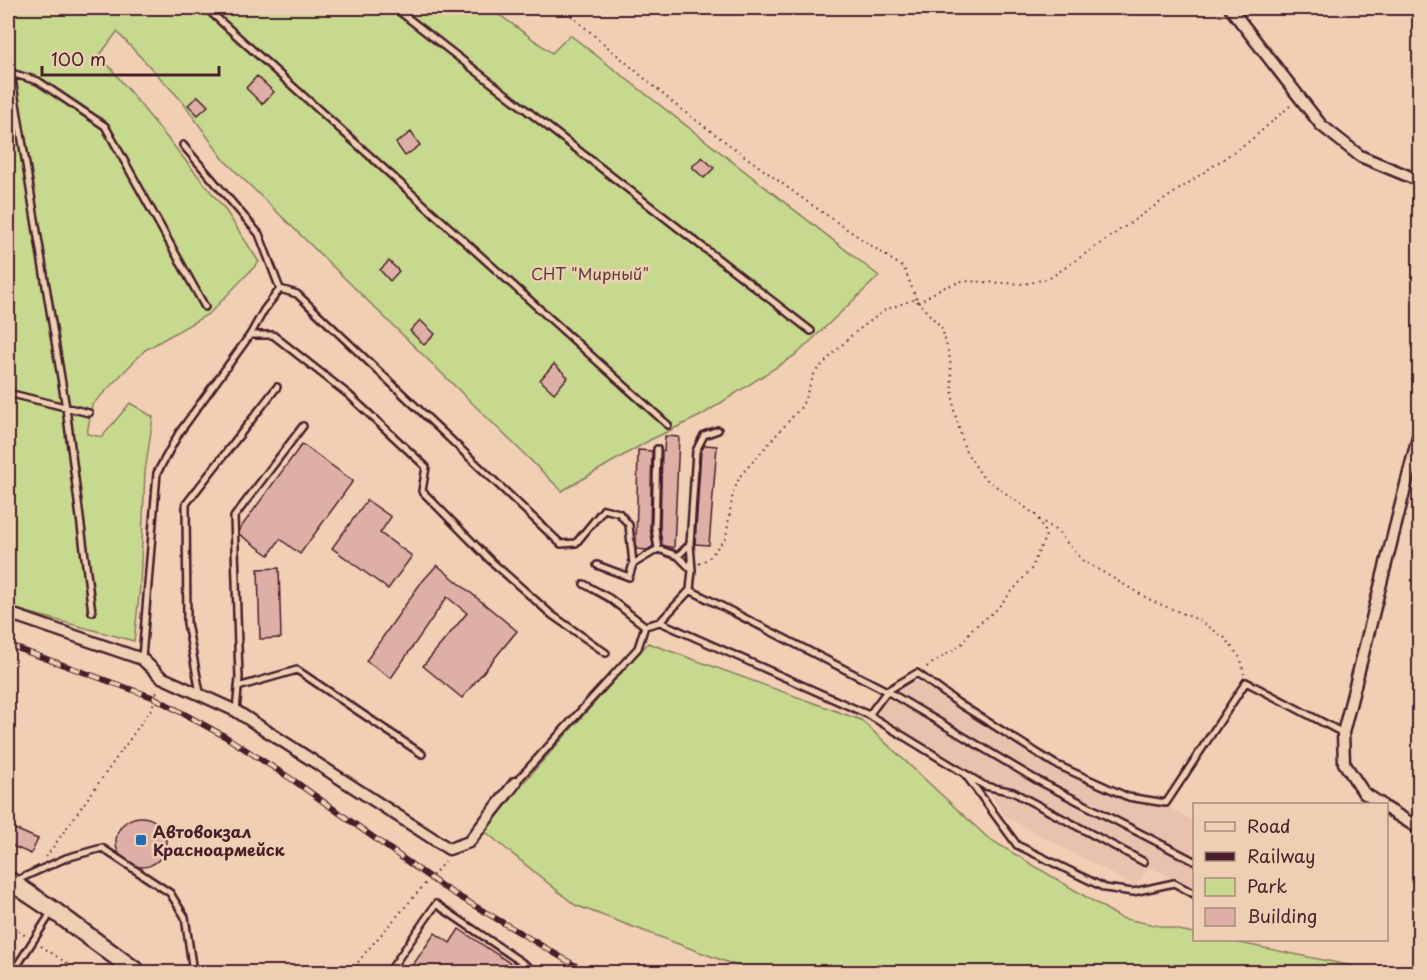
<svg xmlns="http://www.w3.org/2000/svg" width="1427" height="980" viewBox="0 0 1427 980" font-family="'Playpen Sans',sans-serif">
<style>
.built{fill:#e8c2ae}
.green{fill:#c6d98e;stroke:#887c5c;stroke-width:1.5}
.building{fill:#deafa7;stroke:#4a1f2b;stroke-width:1.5}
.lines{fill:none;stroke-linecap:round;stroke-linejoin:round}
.lane-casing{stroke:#4a1f2b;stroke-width:10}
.street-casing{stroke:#4a1f2b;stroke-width:15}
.secondary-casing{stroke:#4a1f2b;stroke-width:21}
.path{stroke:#4a1f2b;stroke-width:2;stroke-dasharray:1.5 4.5;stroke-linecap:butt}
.lane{stroke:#edd0b3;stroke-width:5}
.street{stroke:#edd0b3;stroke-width:10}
.secondary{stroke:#edd0b3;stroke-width:16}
.rail-casing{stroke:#4a1f2b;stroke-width:6}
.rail{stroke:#edd0b3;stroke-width:4;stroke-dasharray:11;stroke-linecap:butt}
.poi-dot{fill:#1f6fb2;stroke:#edd0b3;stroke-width:2}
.labels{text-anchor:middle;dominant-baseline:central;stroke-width:5;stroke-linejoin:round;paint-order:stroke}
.park-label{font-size:16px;fill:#5d3b3a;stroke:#edd0b3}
.poi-label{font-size:16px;font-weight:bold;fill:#4a1f2b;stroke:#edd0b3;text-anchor:start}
</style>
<rect width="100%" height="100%" fill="#f0cfb5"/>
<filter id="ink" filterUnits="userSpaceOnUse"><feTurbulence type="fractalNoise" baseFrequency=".0167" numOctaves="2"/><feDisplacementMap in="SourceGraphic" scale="12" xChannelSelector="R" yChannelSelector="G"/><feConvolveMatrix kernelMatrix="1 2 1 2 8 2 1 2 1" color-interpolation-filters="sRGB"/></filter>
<g filter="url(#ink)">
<path class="built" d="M916 681 1053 769 1124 799 1169 807 1194 822V889L1150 867 1135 886 1004 816 989 790 878 714 887 697Z"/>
<path class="green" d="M8 8H490L552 53 570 35 879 276 797 354 702 415 650 440 562 491 224 160 182 101 117 32 100 55 224 208 259 262 210 313 145 350 92 405 87 434 102 437 130 403 153 417 145 472 140 586 134 641 8 607Z
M648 643 861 720 988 838 1121 918 1194 933V940H1225L1357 967 1369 972H753L575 905 482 829Z"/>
<path class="building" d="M257 76 274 92 262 104 246 88Z
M198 96 208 106 198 115 188 105Z
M411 132 420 145 405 156 396 143Z
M702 157 714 168 704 178 692 167Z
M389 261 399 271 390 281 380 270Z
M420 320 435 334 424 345 410 331Z
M554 364 568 377 554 393 540 380Z
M665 436 679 437 674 548 662 545 660 528 662 451H664Z
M302 444 353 481 300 554 280 539 269 555 239 534V530Z
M705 445 717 446 709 545 695 544 701 451Z
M638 450 652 451 650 528 653 546 647 550 636 549Z
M367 500 391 517 380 533 412 556 388 589 332 548Z
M437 565 517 631 462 698 423 666 467 613 447 597 391 678 366 661 420 584Z
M279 568 281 638 260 639 258 569Z
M116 842a25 25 0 1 1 50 0a25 25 0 1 1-50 0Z
M8 826 38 839 31 854 8 844Z
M459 929 523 972H408L435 933 450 943Z"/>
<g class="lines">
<defs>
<path id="lane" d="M206 8 668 425
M395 8 811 331
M280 289 297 294 561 544 576 543 604 509 619 513 629 525 633 564 658 549 678 556 692 570 690 590 660 622 645 626 609 598 584 584
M250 335H273L349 395 426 467 422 491 491 561 552 615 606 653
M8 393 89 413
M657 449 655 528 658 549
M690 544 692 570
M678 556 690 544 696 451 704 435 718 430
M597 565 629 577 633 564
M690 590 887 691 1035 779 1194 861
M92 612 66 408 11 73 38 81 105 126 205 307
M660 622 869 715 985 786 1013 792 1144 862
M142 658 157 473 179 433 250 335 264 310 280 289 259 234 183 145
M238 687 297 670 422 754
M200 693 187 623 186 504 277 387
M236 711 239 678 234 517 303 426
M869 715 887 691 917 673 958 703 1055 764 1128 797 1166 803 1246 682 1343 733
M965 774 1017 845 1105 888 1133 892 1174 883 1194 894
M515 783 638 648 645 626
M15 881 66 858 102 848 170 893 185 917 193 972
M13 972 51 913
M389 972 436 904 536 972"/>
<path id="street" d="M1230 8 1321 125 1360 156 1420 181
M8 613 142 659 161 677 236 711 449 849 469 842 515 783
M1381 804 1364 793 1344 763 1343 733 1420 429
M1386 808 1420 829"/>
<path id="secondary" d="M8 880 53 910 137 972"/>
</defs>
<use href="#lane" class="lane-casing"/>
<use href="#street" class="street-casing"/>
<use href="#secondary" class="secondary-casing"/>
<path class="path" d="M562 8 678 107 806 201 904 268 918 303 940 289 962 281 1025 284 1050 278 1251 140 1291 105
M1039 519 1058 532 1082 560 1152 601 1199 620 1225 638 1241 659 1244 674
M699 564 709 558 726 537 733 493 740 476 802 406 815 372 853 334 885 310 915 299 942 328 950 359 954 410 965 450 982 476 1037 516 1046 535 1031 569 996 610 972 629 961 645 925 668
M46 857 152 708 158 688
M8 925 26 936
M41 946 80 972
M351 972 365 953 446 860"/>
<use href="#lane" class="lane"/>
<use href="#street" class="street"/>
<use href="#secondary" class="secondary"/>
<defs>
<path id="rail" d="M8 645 155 698 226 737 293 780 443 887 586 972"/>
</defs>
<use href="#rail" class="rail-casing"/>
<use href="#rail" class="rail"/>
</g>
</g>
<rect class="poi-dot" x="135" y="834" width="12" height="12" rx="3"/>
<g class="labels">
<g class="park-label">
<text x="590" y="273">СНТ "Мирный"</text>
</g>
<g class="poi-label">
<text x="153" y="831">Автовокзал<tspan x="153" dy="18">Красноармейск</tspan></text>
</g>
</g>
<rect width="1427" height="980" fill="none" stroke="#edd0b3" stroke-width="30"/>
<rect x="15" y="15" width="1397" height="950" fill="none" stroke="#4a1f2b" stroke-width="2" filter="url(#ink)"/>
<rect x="1193" y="803" width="195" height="138" fill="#edd0b3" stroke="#ac897d" stroke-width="1.5"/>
<rect x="1205" y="822" width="30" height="9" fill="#edd0b3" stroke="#ac897d" stroke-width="1.5"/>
<text x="1247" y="833" font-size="18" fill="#4a1f2b">Road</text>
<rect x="1205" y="852" width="30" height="9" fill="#4a1f2b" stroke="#ac897d" stroke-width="1.5"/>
<text x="1247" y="863" font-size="18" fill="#4a1f2b">Railway</text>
<rect x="1205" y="878" width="30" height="18" fill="#c6d98e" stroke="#ac897d" stroke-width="1.5"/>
<text x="1247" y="893" font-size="18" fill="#4a1f2b">Park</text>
<rect x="1205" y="908" width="30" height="18" fill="#deafa7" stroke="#ac897d" stroke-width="1.5"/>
<text x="1247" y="923" font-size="18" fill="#4a1f2b">Building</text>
<path d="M42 66v9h177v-9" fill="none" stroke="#4a1f2b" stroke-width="3"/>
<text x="51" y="66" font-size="18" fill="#4a1f2b" stroke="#edd0b3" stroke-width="4.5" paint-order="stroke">100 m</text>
</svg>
